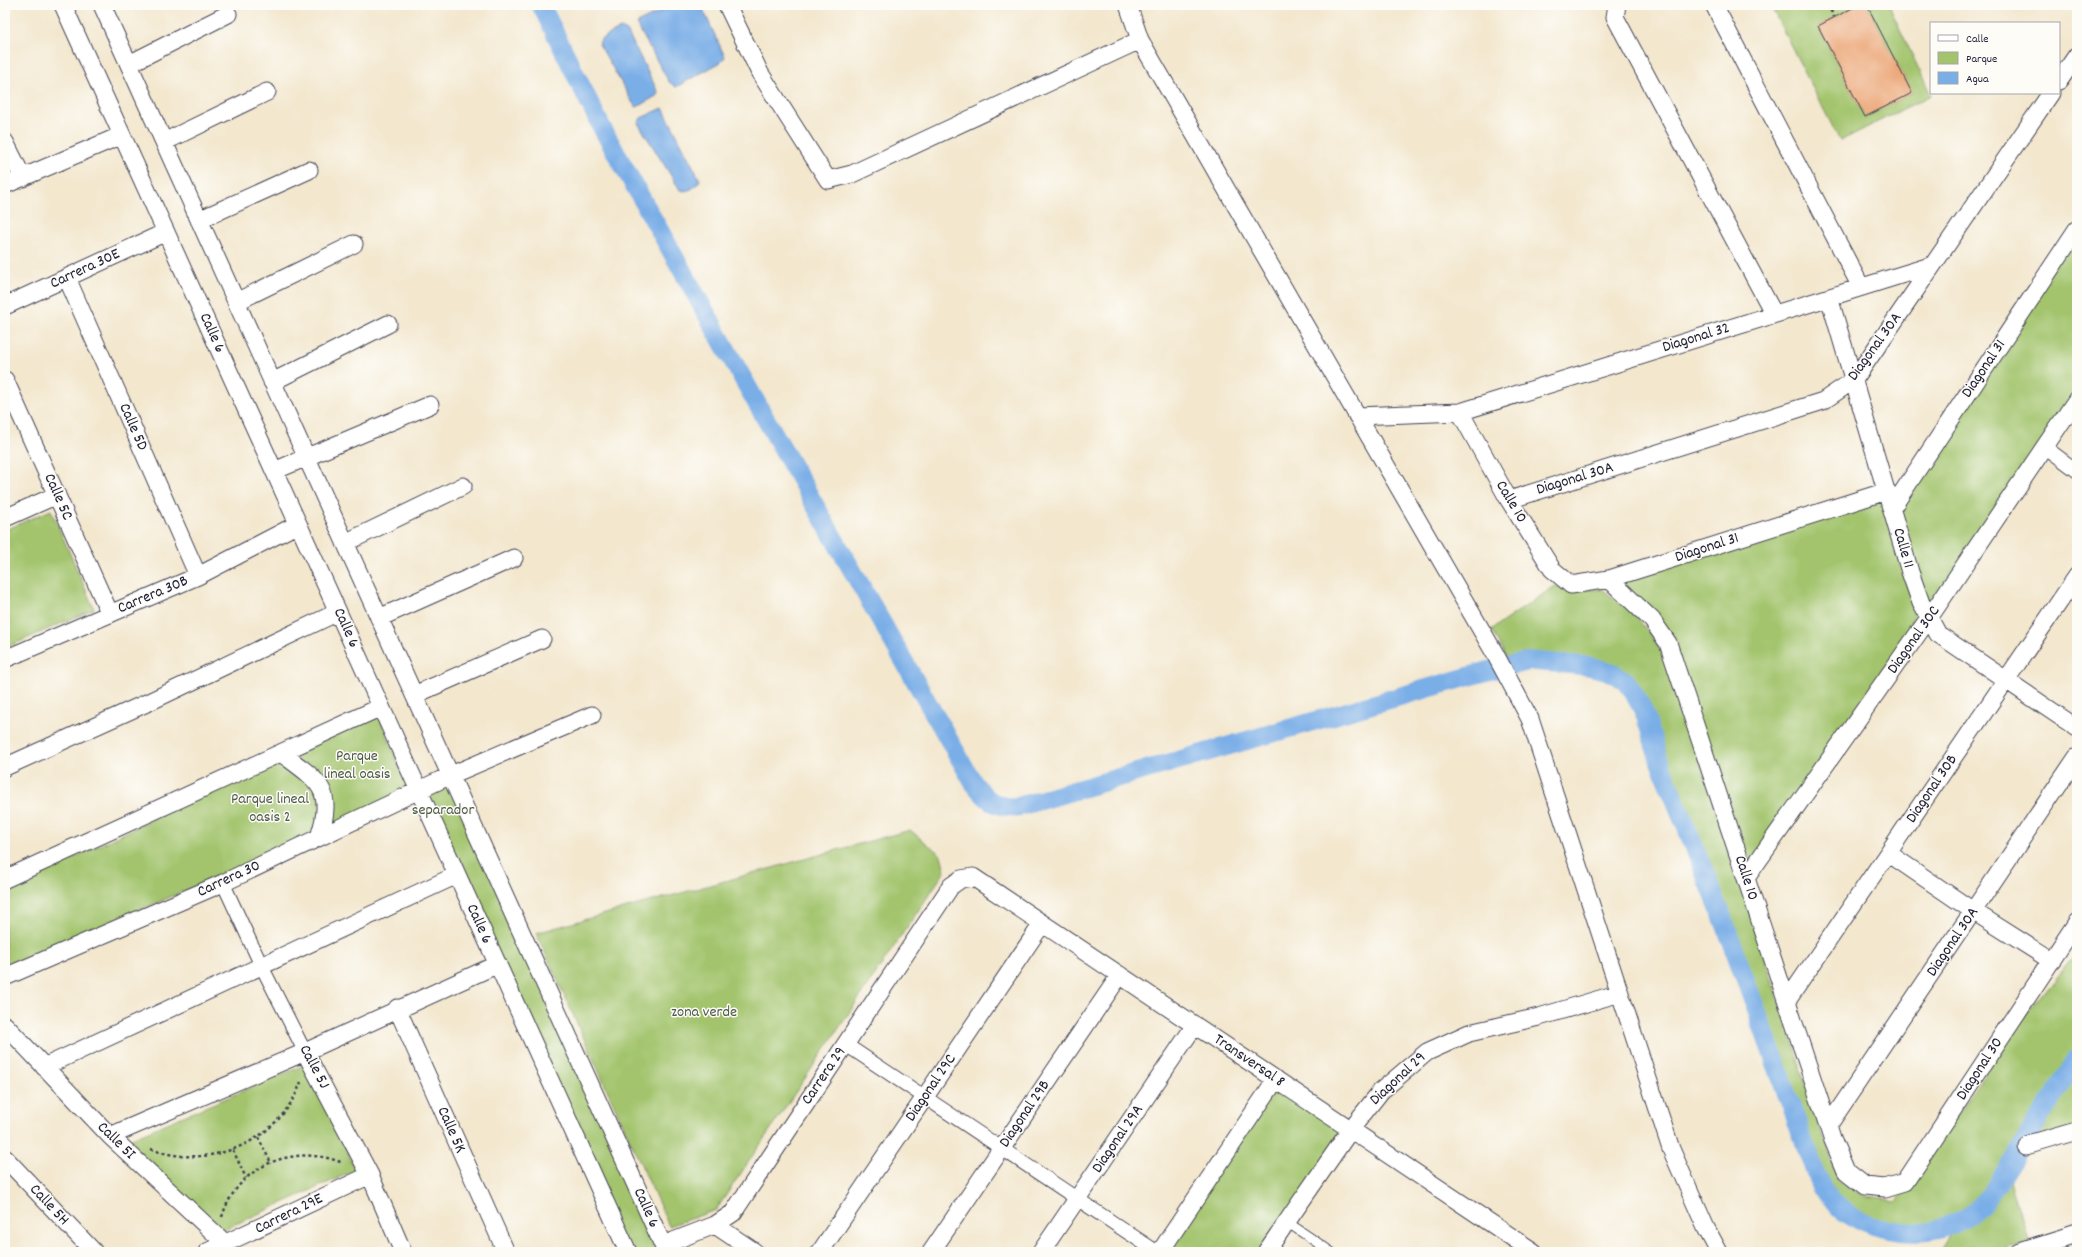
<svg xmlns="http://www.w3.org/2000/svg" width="2082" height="1257" viewBox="0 0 2082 1257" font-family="Dekko,sans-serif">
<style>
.green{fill:#a3c46d;stroke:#627354}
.water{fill:#7aaee7;stroke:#4e6891}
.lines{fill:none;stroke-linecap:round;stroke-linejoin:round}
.canal{stroke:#7aaee7;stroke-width:19}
.building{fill:#eba474}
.service-casing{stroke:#414051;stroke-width:11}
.pedestrian-casing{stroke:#414051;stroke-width:15}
.minor-casing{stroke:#414051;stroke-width:19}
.path{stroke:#414051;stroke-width:2.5;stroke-dasharray:3 3;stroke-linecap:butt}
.service{stroke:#fff;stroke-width:9}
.pedestrian{stroke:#fff;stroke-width:13}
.minor{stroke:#fff;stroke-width:17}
.labels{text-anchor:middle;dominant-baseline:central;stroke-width:3;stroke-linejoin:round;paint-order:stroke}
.street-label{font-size:16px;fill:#22223b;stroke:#fdfcf7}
.park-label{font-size:16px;fill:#4f5b4c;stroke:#fdfcf7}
</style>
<rect width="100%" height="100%" fill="#fdfcf7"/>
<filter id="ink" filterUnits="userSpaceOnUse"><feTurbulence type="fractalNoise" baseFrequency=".025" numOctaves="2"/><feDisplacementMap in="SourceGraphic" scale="8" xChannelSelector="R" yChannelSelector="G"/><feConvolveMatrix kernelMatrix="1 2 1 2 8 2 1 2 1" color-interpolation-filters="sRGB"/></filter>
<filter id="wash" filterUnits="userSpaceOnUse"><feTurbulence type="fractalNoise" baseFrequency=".012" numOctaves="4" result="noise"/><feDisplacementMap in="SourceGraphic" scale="16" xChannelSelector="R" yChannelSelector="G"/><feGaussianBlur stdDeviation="0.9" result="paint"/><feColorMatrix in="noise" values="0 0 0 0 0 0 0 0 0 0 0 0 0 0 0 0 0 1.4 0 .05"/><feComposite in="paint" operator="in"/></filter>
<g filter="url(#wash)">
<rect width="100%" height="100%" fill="#f3e7ce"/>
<path class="green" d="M1770 5H1858L1818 26 1865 117 1912 93 1867 5H1895L1890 8 1931 95 1840 141Z
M2077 229V399L1746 878 1668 643 1609 579 1887 491 1891 508Z
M51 510 94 609 5 648V530Z
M1555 586 1573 590 1602 589 1636 616 1664 654 1838 1180 1867 1197 1896 1201 1911 1183 2018 1025 2070 960 2077 957V1057L1987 1198 1969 1215 1937 1230H1895L1862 1221 1831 1199 1819 1180 1725 913 1661 763 1644 712 1638 698 1626 681 1611 668 1592 662 1533 657 1509 662 1491 630Z
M378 712 409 791 325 831 331 810 286 753Z
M278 758 316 788 321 806 315 834 5 969V889L69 860Z
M451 775 666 1252H627L419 790Z
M910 830 941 855 945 871 716 1210 669 1226 536 933Z
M307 1064 356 1170 220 1231 127 1140Z
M2077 1071V1127L2031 1141 2072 1079Z
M1276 1079 1351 1129 1266 1252H1162Z
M2004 1175 2009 1178 2029 1242 1994 1252H1939L1959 1220 1970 1216 1988 1199Z"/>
<path class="water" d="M673 5H701L725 57 721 62 676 87 669 82 637 25 639 22Z
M621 28 627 31 658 92V95L637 107 634 105 599 44 601 39Z
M663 108 700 180C696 187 688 193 680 190L638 123 641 118Z"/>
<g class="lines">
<path class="canal" d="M541 5 602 128 760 409 973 782C987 800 993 807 1017 807L1491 670 1531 661 1588 666 1609 671 1626 681 1637 698 1644 712 1660 763 1721 913 1818 1180C1822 1187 1826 1195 1832 1201 1868 1234 1927 1244 1970 1215 1976 1210 1982 1204 1988 1198L2077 1060"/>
</g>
<g id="blocks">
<path class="building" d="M1858 5H1867L1912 93 1865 117 1818 26Z"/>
</g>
</g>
<g filter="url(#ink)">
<use href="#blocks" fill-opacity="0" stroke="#414051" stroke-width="1"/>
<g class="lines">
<defs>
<path id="service" d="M1287 1222 1331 1252"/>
<path id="pedestrian" d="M2045 447 2077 471
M223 883 262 967 305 1052
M845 1044 1157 1252"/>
<path id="minor" d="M63 5 628 1252
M102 5 666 1252
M727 5 760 73 828 180 852 174 1140 40
M1128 5 1140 40 1494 652 1530 719 1671 1149 1706 1228 1719 1252
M1617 5 1615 17 1774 314
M1714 5 1861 287
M129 64 228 14
M2059 81 2077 55
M5 142 23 178
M164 142 267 92
M5 185 122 135
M199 220 309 170
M67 278 198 576
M1829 297 1910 572 1921 603 1938 634 2077 728
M236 302 354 244
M5 306 166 232
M5 380 110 614
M272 382 388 324
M1460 412 1509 500 1552 569 1571 585 1609 579 1887 491
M1357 416 1460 412 1933 265
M274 471 430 405
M1509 500 1823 401 1854 380 2051 93
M1892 508 2077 229
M5 518 57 495
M345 543 463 486
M1609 579 1652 620 1668 643 1832 1138 1846 1171 1865 1186 1885 1188 1905 1182 2077 922
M379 618 514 558
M5 659 198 576 298 524
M414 695 542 639
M281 753C317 780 336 788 319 837
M5 767 151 701 338 612
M1888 853 1973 911 2052 961
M1746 878 1929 618 2077 399
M5 879 381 707
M5 977 223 883 451 775 592 715
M1787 1001 2077 576
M397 1008 506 1252
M5 1025 110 1136 226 1244
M305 1052 370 1175 403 1252
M44 1067 457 875
M1828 1126 2077 757
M110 1136 305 1052 498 964
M2026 1145 2077 1130
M5 1158 94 1252
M715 1225 755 1252
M663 1245 715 1225 733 1213 951 886 961 879 973 877 1534 1252
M207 1252 370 1175
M820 1252 1042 924
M931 1252 1120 975
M1041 1252 1195 1025
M1160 1252 1276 1079
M1266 1252 1351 1129 1381 1091 1427 1052 1469 1033 1539 1017 1620 993
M2020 1252 2077 1234"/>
</defs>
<use href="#service" class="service-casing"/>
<use href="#pedestrian" class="pedestrian-casing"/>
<use href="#minor" class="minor-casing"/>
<path class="path" d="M1828 5 1834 17
M258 1137 270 1161
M151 1149C211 1171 279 1142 301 1082
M233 1150 246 1178
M222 1217C238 1164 295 1143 343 1163"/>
<use href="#service" class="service"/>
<use href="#pedestrian" class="pedestrian"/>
<use href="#minor" class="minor"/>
</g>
</g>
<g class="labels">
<g class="street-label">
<text transform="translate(85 269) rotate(-25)">Carrera 30E</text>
<text transform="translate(212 333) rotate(66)">Calle 6</text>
<text transform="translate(1696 338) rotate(-17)">Diagonal 32</text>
<text transform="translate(1875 347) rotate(-54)">Diagonal 30A</text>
<text transform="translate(1984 369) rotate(-56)">Diagonal 31</text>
<text transform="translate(133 427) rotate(66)">Calle 5D</text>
<text transform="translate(1575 479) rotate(-17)">Diagonal 30A</text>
<text transform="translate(58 497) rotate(66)">Calle 5C</text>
<text transform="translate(1511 502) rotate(59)">Calle 10</text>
<text transform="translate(1707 548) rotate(-18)">Diagonal 31</text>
<text transform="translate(1903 548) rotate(74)">Calle 11</text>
<text transform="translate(153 595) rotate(-23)">Carrera 30B</text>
<text transform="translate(346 628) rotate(66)">Calle 6</text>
<text transform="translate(1914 640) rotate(-55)">Diagonal 30C</text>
<text transform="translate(1932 789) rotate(-56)">Diagonal 30B</text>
<text transform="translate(1746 878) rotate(72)">Calle 10</text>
<text transform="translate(229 879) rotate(-25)">Carrera 30</text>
<text transform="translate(479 924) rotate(66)">Calle 6</text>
<text transform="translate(1953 942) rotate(-56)">Diagonal 30A</text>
<text transform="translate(1249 1061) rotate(34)">Transversal 8</text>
<text transform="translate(314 1067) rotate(62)">Calle 5J</text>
<text transform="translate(1980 1069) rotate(-57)">Diagonal 30</text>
<text transform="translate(824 1076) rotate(-56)">Carrera 29</text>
<text transform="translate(1398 1079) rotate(-43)">Diagonal 29</text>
<text transform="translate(931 1088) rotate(-56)">Diagonal 29C</text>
<text transform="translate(1025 1114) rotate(-56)">Diagonal 29B</text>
<text transform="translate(451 1130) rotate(66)">Calle 5K</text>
<text transform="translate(1118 1139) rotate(-56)">Diagonal 29A</text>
<text transform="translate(116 1141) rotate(44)">Calle 5I</text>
<text transform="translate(49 1205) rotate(47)">Calle 5H</text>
<text transform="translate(646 1208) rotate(66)">Calle 6</text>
<text transform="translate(289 1214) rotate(-26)">Carrera 29E</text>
</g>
<g class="park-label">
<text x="357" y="756">Parque<tspan x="357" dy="18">lineal oasis</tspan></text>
<text x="270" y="799">Parque lineal<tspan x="270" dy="18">oasis 2</tspan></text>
<text x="443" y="810">separador</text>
<text x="704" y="1012">zona verde</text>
</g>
</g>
<rect width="2082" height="1257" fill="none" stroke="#fdfcf7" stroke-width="20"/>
<rect x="1930" y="22" width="130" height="72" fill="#fdfcf7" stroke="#a5a5ac"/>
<rect x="1938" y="35" width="20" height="6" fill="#ffffff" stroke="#a5a5ac"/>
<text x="1966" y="42" font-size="12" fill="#22223b">Calle</text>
<rect x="1938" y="52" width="20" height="12" fill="#a3c46d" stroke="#a5a5ac"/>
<text x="1966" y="62" font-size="12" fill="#22223b">Parque</text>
<rect x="1938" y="72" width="20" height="12" fill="#7aaee7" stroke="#a5a5ac"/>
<text x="1966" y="82" font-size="12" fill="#22223b">Agua</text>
</svg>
